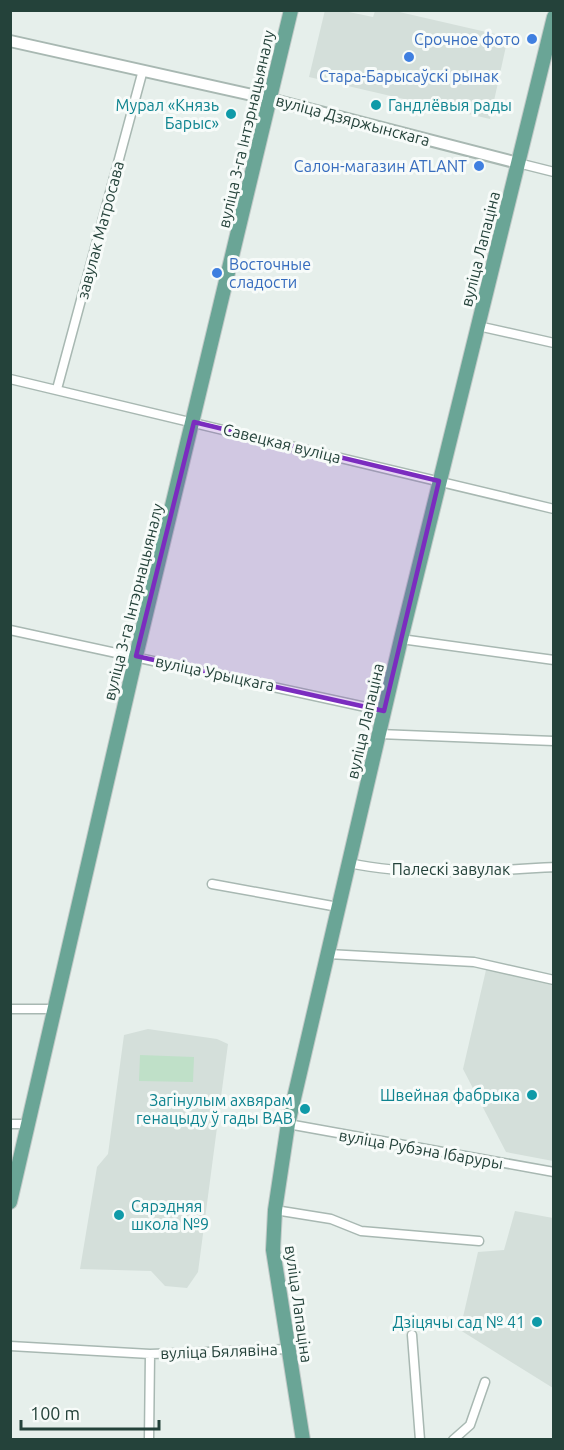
<svg xmlns="http://www.w3.org/2000/svg" width="564" height="1450" viewBox="0 0 564 1450" font-family="Ubuntu,sans-serif">
<style>
.built{fill:#d4dfda}
.green{fill:#bfe0c8}
.lines{fill:none;stroke-linecap:round;stroke-linejoin:round}
.minor-casing{stroke:#a8b8b2;stroke-width:11}
.tertiary-casing{stroke:#a8b8b2;stroke-width:14}
.primary-casing{stroke:#c2cac8;stroke-width:16}
.minor{stroke:#fff;stroke-width:8}
.tertiary{stroke:#fff;stroke-width:10}
.primary{stroke:#6aa596;stroke-width:14}
.marked{fill:#7b2cbf;fill-opacity:0.2;stroke:#7b2cbf;stroke-width:4.5;stroke-linejoin:round}
.shop-dot{fill:#3f7fe0;stroke:#f7fbf9;stroke-width:2}
.culture-dot{fill:#0f9aa8;stroke:#f7fbf9;stroke-width:2}
.labels{text-anchor:middle;dominant-baseline:central;stroke-width:6;stroke-linejoin:round;paint-order:stroke}
.shop-label{font-size:16px;fill:#366cbe;stroke:#f7fbf9;text-anchor:end}
.culture-label{font-size:16px;fill:#0d838f;stroke:#f7fbf9;text-anchor:end}
.street-label{font-size:16px;fill:#24423a;stroke:#f7fbf9}
</style>
<rect width="100%" height="100%" fill="#e6efeb"/>
<path class="built" d="M325 10 344 11 373 17 375 11H395L508 37 490 119 309 77Z
M501 969 553 982V1161L506 1152 463 1069 486 970Z
M148 1029 217 1039 228 1044 198 1272 187 1288 165 1286 151 1271 80 1269 97 1167 108 1154 124 1035Z
M515 1211 553 1218V1388L460 1330 478 1252 504 1250Z"/>
<path class="green" d="M140 1055 194 1057 193 1082 139 1081Z"/>
<g class="lines">
<defs>
<path id="minor" d="M518 163 554 172
M478 326 554 343
M10 379 554 509
M57 389 143 70
M10 630 384 711
M401 639 554 660
M379 734 554 741
M349 863C413 877 488 871 554 867
M212 884 338 907
M328 954 474 962 554 980
M10 1009H55
M10 1124H27
M288 1124 554 1172
M275 1210 331 1219 361 1231 479 1241
M412 1335 420 1440
M10 1346 150 1354 289 1349
M149 1440 150 1354
M453 1440 470 1425 485 1382"/>
<path id="tertiary" d="M10 41 270 99 518 163"/>
<path id="primary" d="M10 1202 136 656 291 10
M303 1440 273 1250 275 1210 288 1124 401 639 554 17"/>
</defs>
<use href="#minor" class="minor-casing"/>
<use href="#tertiary" class="tertiary-casing"/>
<use href="#primary" class="primary-casing"/>
<use href="#minor" class="minor"/>
<use href="#tertiary" class="tertiary"/>
<use href="#primary" class="primary"/>
</g>
<path class="marked" d="M194 422 439 481 384 711 136 656Z"/>
<g class="shop-dot">
<circle cx="532" cy="39" r="6"/>
<circle cx="409" cy="57" r="6"/>
<circle cx="479" cy="166" r="6"/>
<circle cx="217" cy="273" r="6"/>
</g>
<g class="culture-dot">
<circle cx="376" cy="105" r="6"/>
<circle cx="231" cy="114" r="6"/>
<circle cx="532" cy="1095" r="6"/>
<circle cx="305" cy="1109" r="6"/>
<circle cx="119" cy="1215" r="6"/>
<circle cx="537" cy="1322" r="6"/>
</g>
<g class="labels">
<g class="shop-label">
<text x="520" y="39">Срочное фото</text>
<text x="409" y="76" text-anchor="middle">Стара-Барысаўскі рынак</text>
<text x="467" y="166">Салон-магазин ATLANT</text>
<text x="229" y="264" text-anchor="start">Восточные<tspan x="229" dy="18">сладости</tspan></text>
</g>
<g class="culture-label">
<text x="219" y="105">Мурал «Князь<tspan x="219" dy="18">Барыс»</tspan></text>
<text x="388" y="105" text-anchor="start">Гандлёвыя рады</text>
<text x="520" y="1095">Швейная фабрыка</text>
<text x="293" y="1100">Загінулым ахвярам<tspan x="293" dy="18">генацыду ў гады ВАВ</tspan></text>
<text x="131" y="1206" text-anchor="start">Сярэдняя<tspan x="131" dy="18">школа №9</tspan></text>
<text x="525" y="1322">Дзіцячы сад № 41</text>
</g>
<g class="street-label">
<text transform="translate(353 120) rotate(15)">вуліца Дзяржынскага</text>
<text transform="translate(246 129) rotate(-77)">вуліца 3-га Інтэрнацыяналу</text>
<text transform="translate(100 230) rotate(-75)">завулак Матросава</text>
<text transform="translate(480 249) rotate(-76)">вуліца Лапаціна</text>
<text transform="translate(282 443) rotate(14)">Савецкая вуліца</text>
<text transform="translate(133 602) rotate(-76)">вуліца 3-га Інтэрнацыяналу</text>
<text transform="translate(215 673) rotate(12)">вуліца Урыцкага</text>
<text transform="translate(365 721) rotate(-77)">вуліца Лапаціна</text>
<text x="451" y="869">Палескі завулак</text>
<text transform="translate(421 1149) rotate(10)">вуліца Рубэна Ібаруры</text>
<text transform="translate(299 1304) rotate(82)">вуліца Лапаціна</text>
<text transform="translate(219 1351) rotate(-2)">вуліца Бялявіна</text>
</g>
</g>
<rect width="564" height="1450" fill="none" stroke="#24423a" stroke-width="24"/>
<path d="M21 1420v9h138v-9" fill="none" stroke="#24423a" stroke-width="3"/>
<text x="30" y="1420" font-size="18" fill="#24423a" stroke="#f7fbf9" stroke-width="4.5" paint-order="stroke">100 m</text>
</svg>
